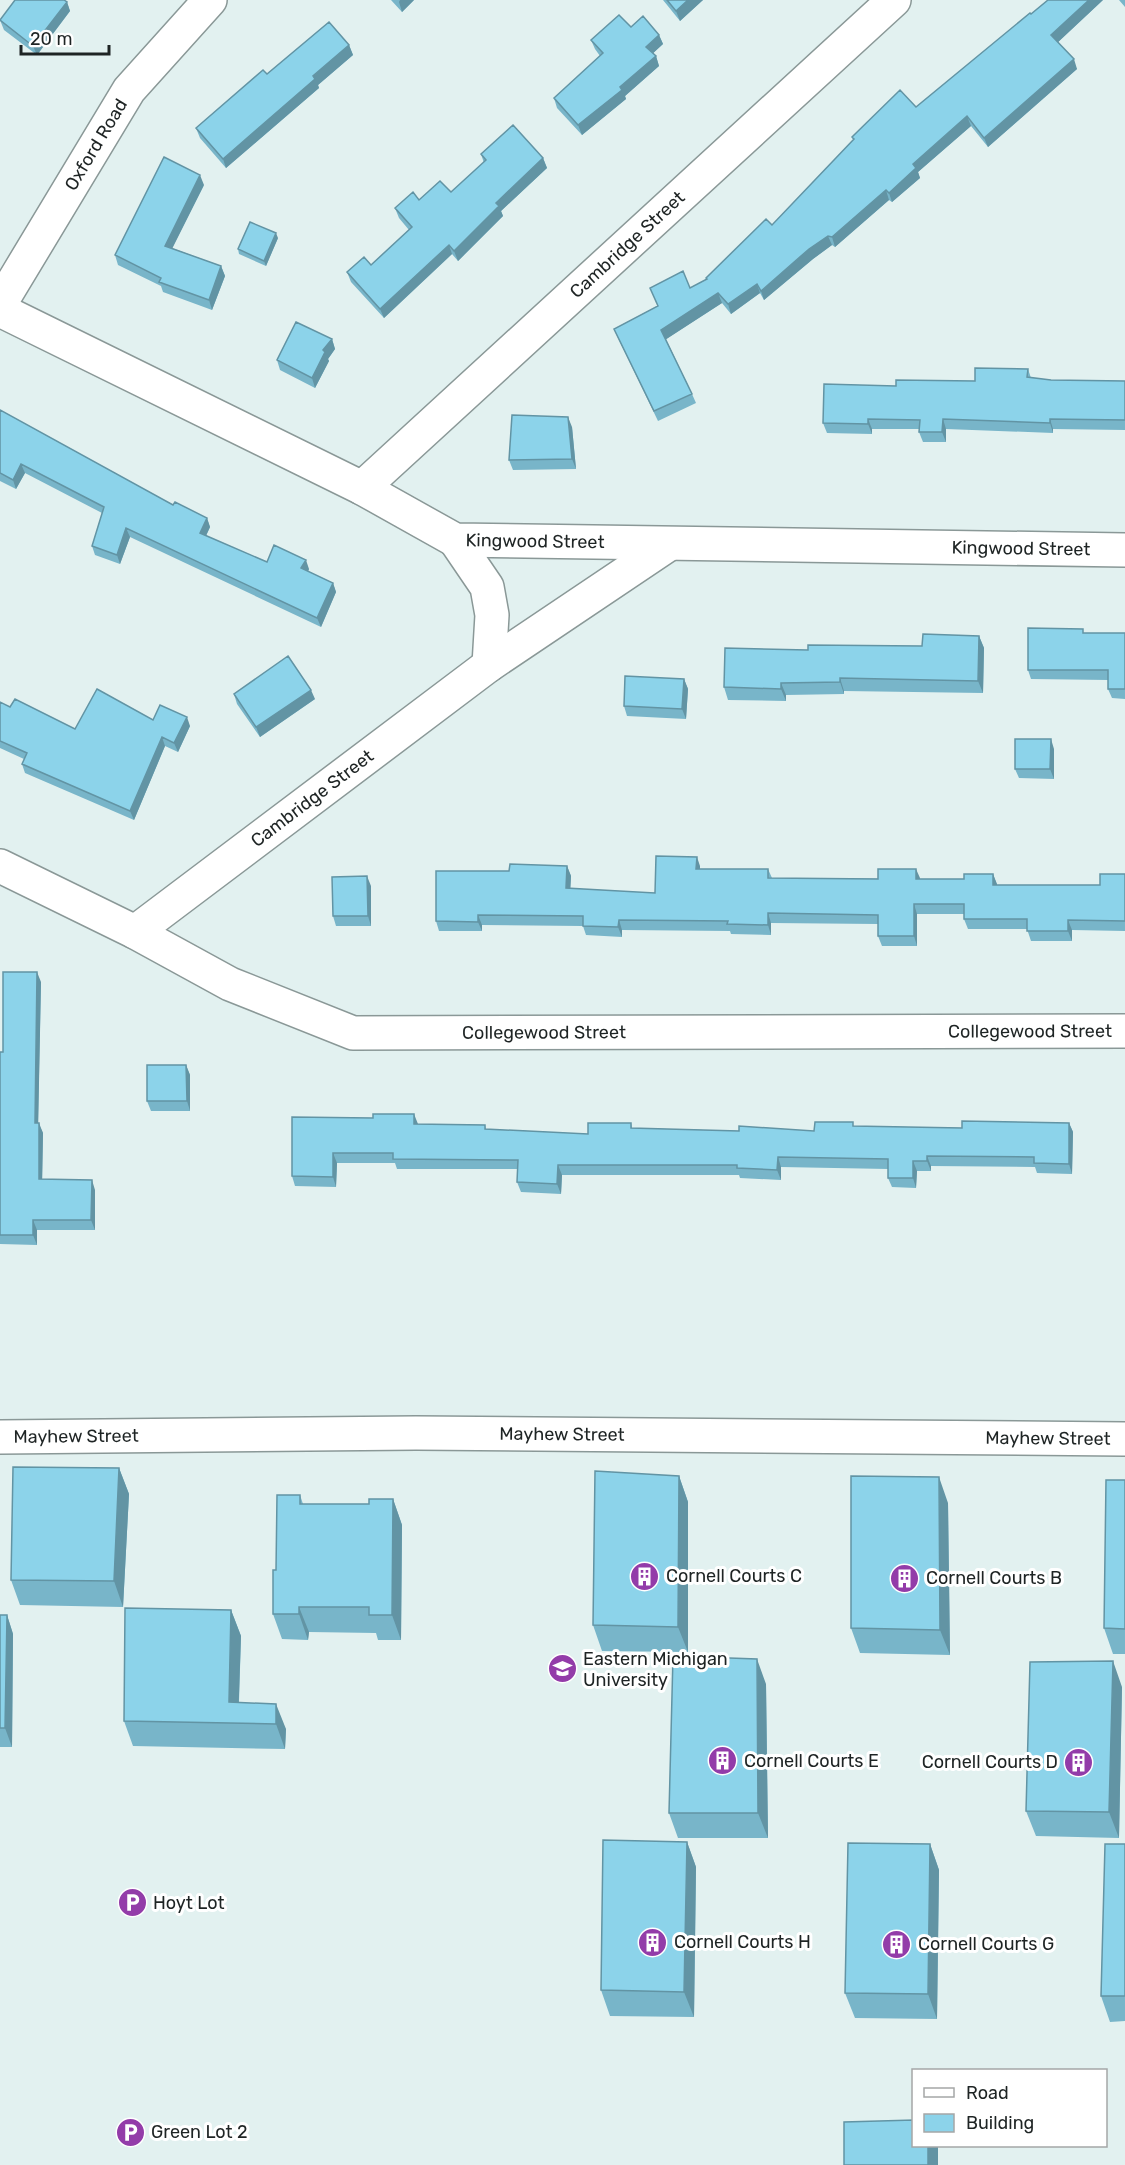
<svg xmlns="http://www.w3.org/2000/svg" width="1125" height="2165" viewBox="0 0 1125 2165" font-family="Rubik,sans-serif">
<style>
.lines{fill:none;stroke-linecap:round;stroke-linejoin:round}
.minor-casing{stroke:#8a9897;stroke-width:36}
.minor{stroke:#fff;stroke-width:33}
.wall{fill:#78b5c9}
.shaded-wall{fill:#6294a4}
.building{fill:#8cd3ea;stroke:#6294a4;stroke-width:1.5}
.labels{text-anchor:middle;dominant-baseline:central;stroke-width:6;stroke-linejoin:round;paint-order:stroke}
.street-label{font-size:18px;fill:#1e2424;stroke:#fff}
.poi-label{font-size:18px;fill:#1e2424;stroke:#fff;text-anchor:start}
</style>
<rect width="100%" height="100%" fill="#e2f1f0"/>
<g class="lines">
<defs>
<g id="minor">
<path id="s1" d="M0 304 129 90 210 0"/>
<path id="s2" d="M0 310 362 488 455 540 1125 550"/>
<path id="s3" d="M362 488 894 0"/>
<path d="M455 540 487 587 492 615 489 665"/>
<path id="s4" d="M0 866 135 932 230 984 353 1033 1125 1031"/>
<path id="s5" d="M135 932 489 665 669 544"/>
<path id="s6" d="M0 1437 416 1433 1125 1439"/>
</g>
</defs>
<use href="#minor" class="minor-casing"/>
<use href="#minor" class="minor"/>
</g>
<path class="wall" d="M391 0H414L402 12Z
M663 0H703L680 21Z
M1103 0 1058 42 1077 69 988 147 971 126 918 172 920 178 892 202 889 200 835 247 832 245 813 259 764 300 760 293 731 314 722 303 666 339 692 394 696 403 658 421 618 338 614 329 706 280V278L772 225 853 140 852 137 916 107 1031 14Z
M1119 0H1125V7Z
M67 2 70 11 37 55 4 30 0 20Z
M631 27 659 35 663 44 653 53 656 56 659 66 625 96 626 99 582 135 557 108 554 98 600 56 595 49 591 40Z
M349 45 353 55 318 85 319 88 226 168 200 138 196 128 267 74Z
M481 154 543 158 547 168 501 211 503 216 458 261 452 254 384 318 351 282 347 272 371 265 409 230 399 218 395 208 419 200 451 192 484 163Z
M204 185 172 248 221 266 225 276 212 310 163 292 161 286 118 265 115 255Z
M278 238 266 266 239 254 238 249Z
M332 339 335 349 328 359 329 361 315 388 280 370 277 360Z
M1028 369 1031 378 1051 380 1125 381V430L1053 429V433L946 429V442H923L919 432V429H872V434L827 433 823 423 896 386 975 381Z
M0 410 173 505 207 518 210 527 206 536 267 562 309 569 308 571 333 583 336 592 321 627 130 537 120 564 95 555 92 546 102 513 25 473 16 489 0 481Z
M572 427 576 469 513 470 509 460Z
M1084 633H1125V699L1112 698 1108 689V680L1031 679 1028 670Z
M979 636 984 648 983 693 844 691V694L786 695V701L728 700 724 687 808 650 922 646Z
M684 679 688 689 686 719 627 716 624 706Z
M234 694 315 699 260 737 237 704Z
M0 702 10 707 75 729 153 720 190 726 178 752 165 746 134 820 25 773 22 764 24 759 0 748Z
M1054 749V779L1019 778 1015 769Z
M567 866 571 876 570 889 655 893 700 866V869H768L772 878 920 879H964L993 874 997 885H1100L1125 874V931L1072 930V941H1031L1027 929H968L964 919V914H917V946H882L878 936V924L771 923V935L731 934 730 931 622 930V937L586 935 583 926 482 925V931H439L436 921 509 871Z
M371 886V926H336L333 916Z
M41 982 38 1123 43 1133 42 1179 95 1190V1230H37V1245L0 1244V1052H3Z
M186 1065 190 1075V1111H151L147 1101Z
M292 1117 418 1124 485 1125 486 1129 588 1134 631 1123 632 1128 739 1131H814L855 1126 962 1128 1069 1123 1073 1132 1072 1174 1037 1173 1035 1167 931 1166V1171H917L916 1188 892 1187 888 1178V1169L781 1167V1180L740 1178 739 1175H562L561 1194 521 1192 517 1182 518 1169H397L395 1163H337L336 1187 295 1186 292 1176Z
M119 1468 129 1494 123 1607 20 1605 11 1580Z
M679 1476 688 1502V1652L602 1651 593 1625Z
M1125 1480V1654H1113L1104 1628Z
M300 1495 303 1504H369L393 1499 402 1525 401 1640H378L376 1633 309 1632 308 1640 282 1639 273 1614 276 1570Z
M948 1503 950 1655 860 1653 851 1628Z
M231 1610 241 1636 239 1702 286 1729 285 1749 133 1746 124 1721Z
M0 1615H7L13 1634 12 1747H0Z
M766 1684 768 1838H678L669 1813Z
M1122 1687 1119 1838 1036 1836 1026 1811Z
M687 1842 696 1867 694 2017 610 2016 601 1990Z
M930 1844 939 1870 937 2019 855 2018 845 1993Z
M1125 1844V2021L1110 2022 1101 1996Z"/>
<path class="shaded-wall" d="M400 0H414L402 12 399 2Z
M688 0H703L680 21 676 11Z
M1089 0H1103L1055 45 1051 35Z
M67 2 70 11 37 55 33 46Z
M659 35 663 44 649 57 646 47Z
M349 45 353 55 318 85 319 88 226 168 223 159 313 76Z
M656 56 659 66 625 96 626 99 582 135 578 125 620 87Z
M1074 59 1077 69 988 147 984 138Z
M967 116 971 126 918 172 920 178 892 202 889 193 913 164Z
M543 158 547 168 501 211 503 216 458 261 454 251 496 203Z
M200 175 204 185 169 255 165 246Z
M886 190 889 200 835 247 832 237Z
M276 233 278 238 266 266 264 261Z
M828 236 832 245 813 259 764 300 761 291 809 249Z
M449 245 452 254 384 318 380 309Z
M221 266 225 276 212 310 209 300Z
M757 284 760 293 731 314 728 304Z
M718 293 722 303 665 340 661 330Z
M332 339 335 349 328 359 329 361 315 388 312 378 323 350Z
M568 417 572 427 576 469 572 459Z
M868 419 872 429V434L868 424Z
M943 419 946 429V442L942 432Z
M1050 419 1053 429V433L1050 423Z
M21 464 25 473 16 489 13 480Z
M207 518 210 527 203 542 200 533Z
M126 528 130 537 120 564 117 555Z
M306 560 309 569 305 578 301 568Z
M333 583 336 592 321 627 317 618Z
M979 636 984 648 983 693 978 681Z
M840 678 844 691V694L840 682Z
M684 679 688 689 686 719 682 709Z
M781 683 786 695V701L781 689Z
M311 690 315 699 260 737 256 727Z
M187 717 190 726 178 752 174 743Z
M162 737 165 746 134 820 130 811Z
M1051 739 1054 749V779L1050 769Z
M697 857 700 866V878L696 869Z
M567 866 571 876 570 898 566 888Z
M916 869 920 878V889L916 879Z
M993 874 997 884V895L993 885Z
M367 876 371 886V926L368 916Z
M914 904 917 914V946L914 936Z
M768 913 771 923V935L768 925Z
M478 915 482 925V931L478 922Z
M619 920 622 930V937L618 927Z
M1068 920 1072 930V941L1068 931Z
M37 972 41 982 38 1133 35 1123Z
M186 1065 190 1075V1111L187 1101Z
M414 1114 418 1124H414Z
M39 1123 43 1133 42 1189 39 1179Z
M1069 1123 1073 1132 1072 1174 1069 1164Z
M333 1153 337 1163 336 1187 333 1177Z
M927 1156 931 1166V1171L927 1161Z
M778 1157 781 1167V1180L777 1170Z
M913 1161 917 1171 916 1188 913 1178Z
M558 1165 562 1175 561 1194 557 1184Z
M92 1180 95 1190V1230L91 1220Z
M33 1220 37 1230V1245L33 1235Z
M119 1468 129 1494 123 1607 114 1581Z
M679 1476 688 1502V1652L678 1627Z
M939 1477 948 1503 950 1655 940 1630Z
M393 1499 402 1525 401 1640 392 1615Z
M299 1607 309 1632 308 1640 299 1614Z
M231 1610 241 1636 238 1723 229 1702Z
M7 1615 13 1634 12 1747 5 1728Z
M757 1659 766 1684 768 1838 758 1813Z
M1113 1661 1122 1687 1119 1838 1109 1812Z
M276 1704 286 1729 285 1749 276 1724Z
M687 1842 696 1867 694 2017 684 1992Z
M930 1844 939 1870 937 2019 928 1994Z
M928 2145H938V2165H928Z"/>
<path class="building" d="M15 0H64L67 2 33 46 0 20Z
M667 0H688L676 11Z
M1048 0H1089L1051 35 1074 59 984 138 967 116 913 164 916 168 889 193 886 190 832 237 828 236 809 249 761 291 757 284 728 304 718 293 661 330 692 394 654 411 614 329 658 306 650 288 683 271 690 288 707 279 706 278 766 219 772 225 854 139 852 137 900 90 916 107 1030 13 1031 14Z
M619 15 631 27 643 16 659 35 646 47 656 56 620 87 622 90 578 125 554 98 603 53 591 40Z
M329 22 349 45 313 76 315 79 223 159 196 128 263 70 267 74Z
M513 125 543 158 496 203 499 206 454 251 449 245 380 309 347 272 364 257 371 265 412 227 395 208 413 192 419 200 440 181 451 192 486 160 481 154Z
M164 157 200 175 165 246 221 266 209 300 159 282 161 278 115 255Z
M250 222 276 233 264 261 238 249Z
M296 322 332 339 323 350 325 352 312 378 277 360Z
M975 368 1028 369 1027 377 1051 380 1125 381V420L1050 419V423L943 419 942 432H919L920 420 868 419V424L823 423 824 384 896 386V380L975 381Z
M0 410 173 505 175 502 207 518 200 533 267 562 274 545 306 560 301 568 333 583 317 618 126 528 117 555 92 546 104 507 21 464 13 480 0 473Z
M512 415 568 417 572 459 509 460Z
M1028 628 1083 629V633H1125V689H1108V670H1028Z
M923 634 979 636 978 681 840 678V682L781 683V689L724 687 725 648 808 650V645L922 646Z
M288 656 311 690 256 727 234 694Z
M625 676 684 679 682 709 624 706Z
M97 689 153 720 160 705 187 717 174 743 162 737 130 811 22 764 27 753 0 741V702L10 707 15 699 75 729Z
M1015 739H1051L1050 769H1015Z
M656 856 697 857 696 869H768V878L878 879V869H916V879H964V874H993V885H1100V874H1125V921L1068 920V931H1027V919H964V904H914V936H878V915L768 913V925L727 924 728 921 619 920 618 927 583 926V916L478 915V922L436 921V871H509L510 864 567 866 566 888 655 893Z
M367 876 368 916H333L332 877Z
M3 972H37L35 1123H39V1179L92 1180 91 1220H33V1235H0V1052H3Z
M147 1065H186L187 1101H147Z
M373 1114H414V1124L485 1125V1129L588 1134V1123H631V1128L739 1131V1126L814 1131 815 1122H853V1126L962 1128V1121L1069 1123V1164L1034 1163V1157L927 1156V1161H913V1178H888V1159L778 1157 777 1170 737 1168V1165H558L557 1184 517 1182 518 1160 393 1159V1153H333V1177L292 1176V1117L373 1118Z
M13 1467 119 1468 114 1581 11 1580Z
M595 1471 679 1476 678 1627 593 1625Z
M851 1476 939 1477 940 1630 851 1628Z
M1106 1480H1125V1629L1104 1628Z
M277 1495H300V1504H369V1499H393L392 1615H369V1607H299V1614H273V1570H276Z
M125 1608 231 1610 229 1702 276 1704V1724L124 1721Z
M0 1615H7L5 1728H0Z
M673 1656 757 1659 758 1813H669Z
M1113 1661 1109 1812 1026 1811 1030 1662Z
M603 1840 687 1842 684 1992 601 1990Z
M848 1843 930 1844 928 1994 845 1993Z
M1105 1844H1125V1996H1101Z
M914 2120V2145H928V2165H844V2122Z"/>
<defs>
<symbol id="building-disc" viewBox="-11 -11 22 22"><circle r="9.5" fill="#933ca9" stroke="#fff"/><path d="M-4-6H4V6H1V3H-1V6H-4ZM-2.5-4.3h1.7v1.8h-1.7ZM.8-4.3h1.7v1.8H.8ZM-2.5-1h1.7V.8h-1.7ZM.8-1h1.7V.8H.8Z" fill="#fff"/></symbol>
<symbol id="university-disc" viewBox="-11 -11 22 22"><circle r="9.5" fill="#933ca9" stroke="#fff"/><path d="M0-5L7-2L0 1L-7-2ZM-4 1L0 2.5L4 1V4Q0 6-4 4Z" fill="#fff"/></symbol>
<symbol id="parking-disc" viewBox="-11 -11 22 22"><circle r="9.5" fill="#933ca9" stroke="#fff"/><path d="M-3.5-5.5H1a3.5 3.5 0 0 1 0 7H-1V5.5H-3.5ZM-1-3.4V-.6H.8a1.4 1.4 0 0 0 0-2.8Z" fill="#fff"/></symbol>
</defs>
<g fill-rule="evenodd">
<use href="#building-disc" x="628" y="1560" width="33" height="33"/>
<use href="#building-disc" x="888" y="1562" width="33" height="33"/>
<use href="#university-disc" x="546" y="1652" width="33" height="33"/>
<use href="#building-disc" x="706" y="1744" width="33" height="33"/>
<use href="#building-disc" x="1062" y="1746" width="33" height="33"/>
<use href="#parking-disc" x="116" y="1886" width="33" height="33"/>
<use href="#building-disc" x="636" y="1926" width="33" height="33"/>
<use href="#building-disc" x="880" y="1928" width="33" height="33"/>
<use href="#parking-disc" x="114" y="2116" width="33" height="33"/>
</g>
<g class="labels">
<g class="street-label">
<text stroke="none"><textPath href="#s1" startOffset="186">Oxford Road</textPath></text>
<text stroke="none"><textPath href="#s3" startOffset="360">Cambridge Street</textPath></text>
<text stroke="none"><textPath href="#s2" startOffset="590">Kingwood Street</textPath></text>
<text stroke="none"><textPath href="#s2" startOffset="1076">Kingwood Street</textPath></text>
<text stroke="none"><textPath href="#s5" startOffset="222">Cambridge Street</textPath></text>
<text stroke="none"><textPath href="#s4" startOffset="1068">Collegewood Street</textPath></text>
<text stroke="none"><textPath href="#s4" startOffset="582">Collegewood Street</textPath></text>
<text stroke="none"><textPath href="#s6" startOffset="562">Mayhew Street</textPath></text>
<text stroke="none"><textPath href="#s6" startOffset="76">Mayhew Street</textPath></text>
<text stroke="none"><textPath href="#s6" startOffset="1048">Mayhew Street</textPath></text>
</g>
<g class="poi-label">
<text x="666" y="1576">Cornell Courts C</text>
<text x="926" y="1578">Cornell Courts B</text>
<text x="583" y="1659">Eastern Michigan<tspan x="583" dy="21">University</tspan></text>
<text x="744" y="1761">Cornell Courts E</text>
<text x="1058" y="1762" text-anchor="end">Cornell Courts D</text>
<text x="153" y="1903">Hoyt Lot</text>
<text x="674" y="1942">Cornell Courts H</text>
<text x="918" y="1944">Cornell Courts G</text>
<text x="151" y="2132">Green Lot 2</text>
</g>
</g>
<rect x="912" y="2069" width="195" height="78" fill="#ffffff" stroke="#a5a7a7" stroke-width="1.5"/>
<rect x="924" y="2088" width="30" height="9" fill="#ffffff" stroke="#a5a7a7" stroke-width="1.5"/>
<text x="966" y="2099" font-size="18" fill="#1e2424">Road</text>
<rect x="924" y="2114" width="30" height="18" fill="#8cd3ea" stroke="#a5a7a7" stroke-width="1.5"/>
<text x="966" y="2129" font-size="18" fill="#1e2424">Building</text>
<path d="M21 45v9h88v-9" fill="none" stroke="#1e2424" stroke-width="3"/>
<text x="30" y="45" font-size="18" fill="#1e2424" stroke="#ffffff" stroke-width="4.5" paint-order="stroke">20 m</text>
</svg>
